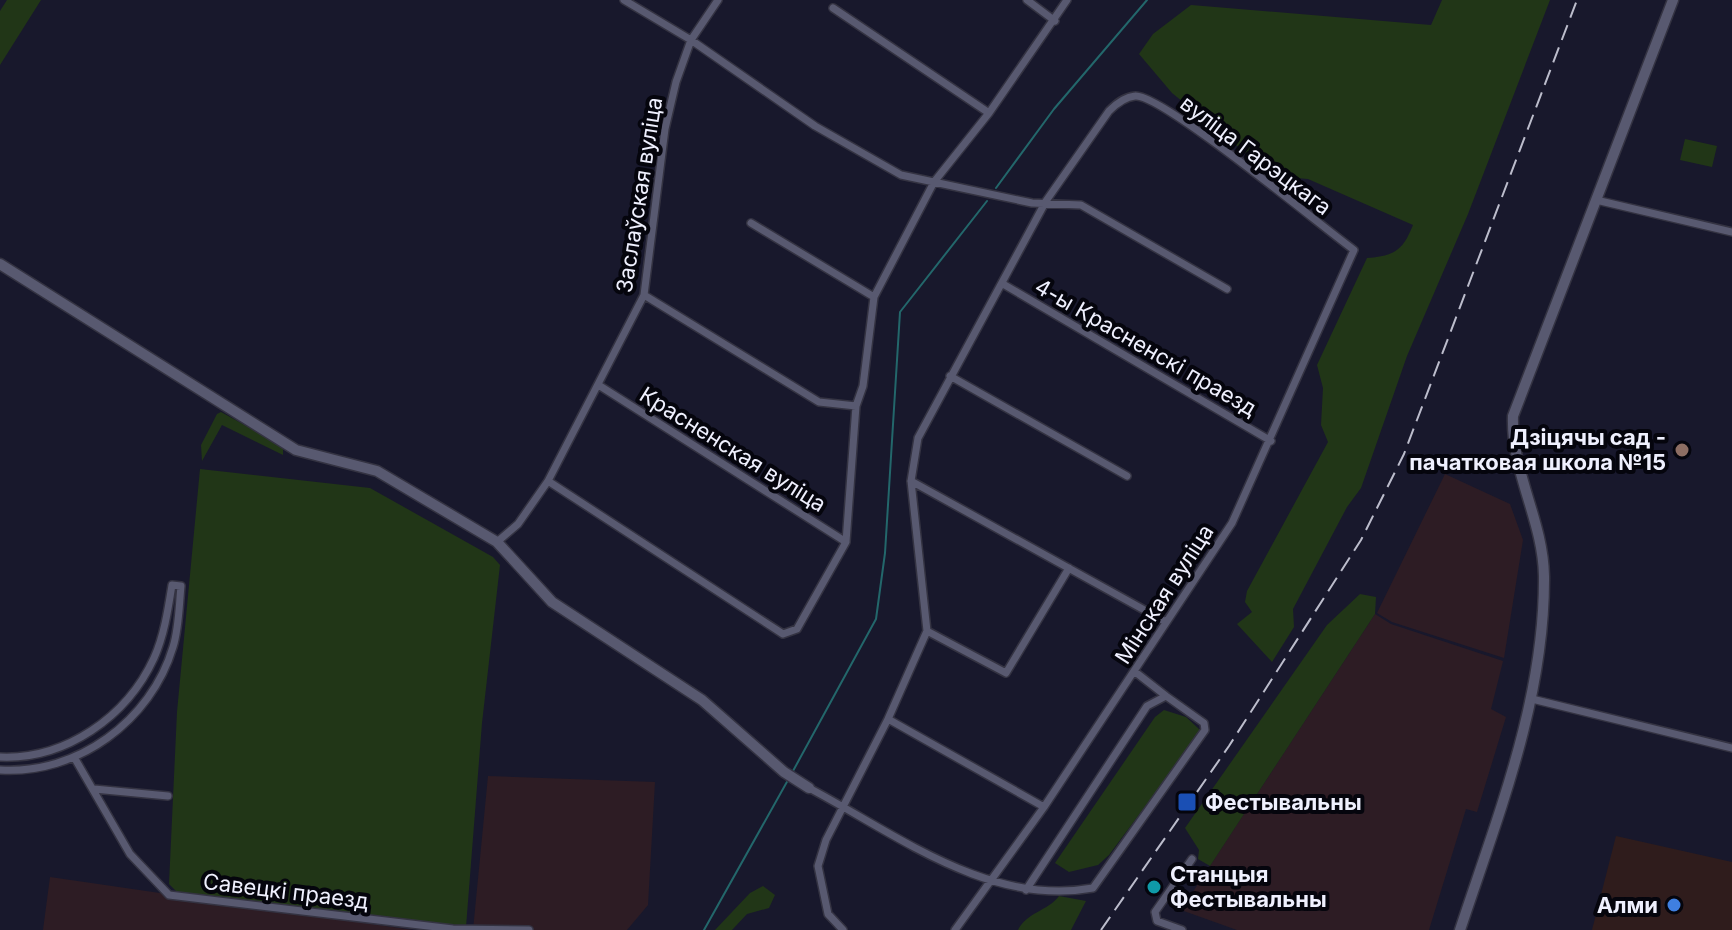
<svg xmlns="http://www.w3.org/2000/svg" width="1732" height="930" viewBox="0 0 1732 930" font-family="Inter,sans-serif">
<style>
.commercial{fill:#2f1c1c}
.industrial{fill:#2d1c24}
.green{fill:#213617}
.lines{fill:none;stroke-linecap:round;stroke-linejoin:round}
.stream{stroke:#23676b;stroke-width:2}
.street-casing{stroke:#343342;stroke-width:10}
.secondary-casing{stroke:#343342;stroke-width:13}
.street{stroke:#585970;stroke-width:7}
.secondary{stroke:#585970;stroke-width:10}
.rail{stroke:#bcbdcc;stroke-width:2;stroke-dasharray:16 8;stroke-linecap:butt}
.education-dot{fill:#8d6e63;stroke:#05050d;stroke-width:3}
.transit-dot{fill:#1a4fb4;stroke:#05050d;stroke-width:3}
.culture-dot{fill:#0f9aa8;stroke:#05050d;stroke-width:3}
.shop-dot{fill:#3f7fe0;stroke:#05050d;stroke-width:3}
.labels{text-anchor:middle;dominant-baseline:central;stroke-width:8;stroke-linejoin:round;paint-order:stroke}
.street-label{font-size:22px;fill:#eff0fe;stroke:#05050d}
.poi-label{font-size:22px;font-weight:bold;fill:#eff0fe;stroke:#05050d;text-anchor:end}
</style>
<rect width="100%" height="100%" fill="#18182c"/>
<path class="commercial" d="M1616 836 1732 862V930H1592Z"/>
<path class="industrial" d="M1445 474 1510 504 1523 540 1504 658 1392 622 1377 613Z
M1375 614 1391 624 1503 661 1491 709 1506 717 1477 812 1466 809 1429 930H1237L1181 910Z
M488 776 655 782 648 905 627 930H473Z
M50 877 413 930H43Z"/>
<path class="green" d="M7 0H41L0 65V11Z
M1442 0H1550L1468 214 1407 356 1361 488 1347 507 1293 609 1294 627 1272 662 1237 624 1252 612 1245 602 1247 591 1328 442 1321 425 1323 388 1317 365 1367 258C1395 256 1403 250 1413 225L1308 179 1274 176 1172 93 1139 54 1153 34 1191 5 1431 25Z
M1685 139 1717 146 1712 167 1680 160Z
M221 412 283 446V455L222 425 202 461 201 445 217 414Z
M200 469 370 488 493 557 500 565 482 723 466 927 177 892 169 884 177 712Z
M1360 594 1376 597 1375 614 1210 866 1198 859 1199 850 1185 828 1327 625Z
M1164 710 1186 717 1199 729V734L1109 855 1098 865 1069 872 1055 863 1155 717Z
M763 886 775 895 769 908 747 914 732 930H715L750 893Z
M1059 896 1086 901 1071 930H1018C1027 912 1048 911 1059 896Z"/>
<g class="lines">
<path class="stream" d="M996 188 1054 109 1147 0
M793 771 876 619 885 553 900 312 987 201
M704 930 788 780"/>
<defs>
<path id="street" d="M624 0 691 40 815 126 901 175 1032 203 1081 205 1227 289
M1027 0 1055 21
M833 8 989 113
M1596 200 1732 232
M751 223 874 297
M1003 284 1271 441
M644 295 819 402 856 406
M950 376 1127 476
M600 386 846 542
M548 481 783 634 797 629 846 542 856 406 863 386 874 297 934 182 989 113 1067 0
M911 481 1166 622
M497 542 518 524 548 481 644 295 665 129 676 82 691 40 718 0
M927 631 1006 673 1069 568
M1134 671 1166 696
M1532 699 1732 748
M888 719 1044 807
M0 757C65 760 127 717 154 658 164 636 168 610 172 585L181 586C179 606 179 628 173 647 151 721 77 775 0 770
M74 757 130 854 169 895 453 929 529 930
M809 788C896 834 989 907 1093 888L1205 730 1204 723 1166 696 1147 706 1026 890
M94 789 168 796
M843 930 828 914 818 866 826 840 888 719 927 631 911 481 918 438 1046 201 1109 111C1116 104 1124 97 1135 96 1161 93 1321 226 1354 250L1232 523 1044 807 955 930
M1182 930 1157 921 1155 912 1192 859"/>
<path id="secondary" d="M0 264 296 450 377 471 497 542 552 602 702 700 784 772 809 788
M1460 930C1498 815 1545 699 1544 576 1543 520 1511 472 1513 416L1673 0"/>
</defs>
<use href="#street" class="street-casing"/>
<use href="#secondary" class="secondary-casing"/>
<use href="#street" class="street"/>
<use href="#secondary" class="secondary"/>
<path class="rail" d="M1101 930 1229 746 1361 540 1404 454 1577 0"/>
</g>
<circle class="education-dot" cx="1682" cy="450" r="8"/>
<rect class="transit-dot" x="1177" y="792" width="20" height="20" rx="4"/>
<circle class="culture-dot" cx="1154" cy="887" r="8"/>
<circle class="shop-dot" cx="1674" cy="905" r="8"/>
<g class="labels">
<g class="street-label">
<text transform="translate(1256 155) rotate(37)">вуліца Гарэцкага</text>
<text transform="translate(639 195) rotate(-81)">Заслаўская вуліца</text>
<text transform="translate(1146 347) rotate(30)">4-ы Красненскі праезд</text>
<text transform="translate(733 449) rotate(32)">Красненская вуліца</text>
<text transform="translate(1164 594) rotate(-57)">Мінская вуліца</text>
<text transform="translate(286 891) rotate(7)">Савецкі праезд</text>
</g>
<g class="poi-label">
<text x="1666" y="437">Дзіцячы сад -<tspan x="1666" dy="25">пачатковая школа №15</tspan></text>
<text x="1205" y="802" text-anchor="start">Фестывальны</text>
<text x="1170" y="874" text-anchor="start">Станцыя<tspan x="1170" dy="25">Фестывальны</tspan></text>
<text x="1658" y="905">Алми</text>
</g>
</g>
</svg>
